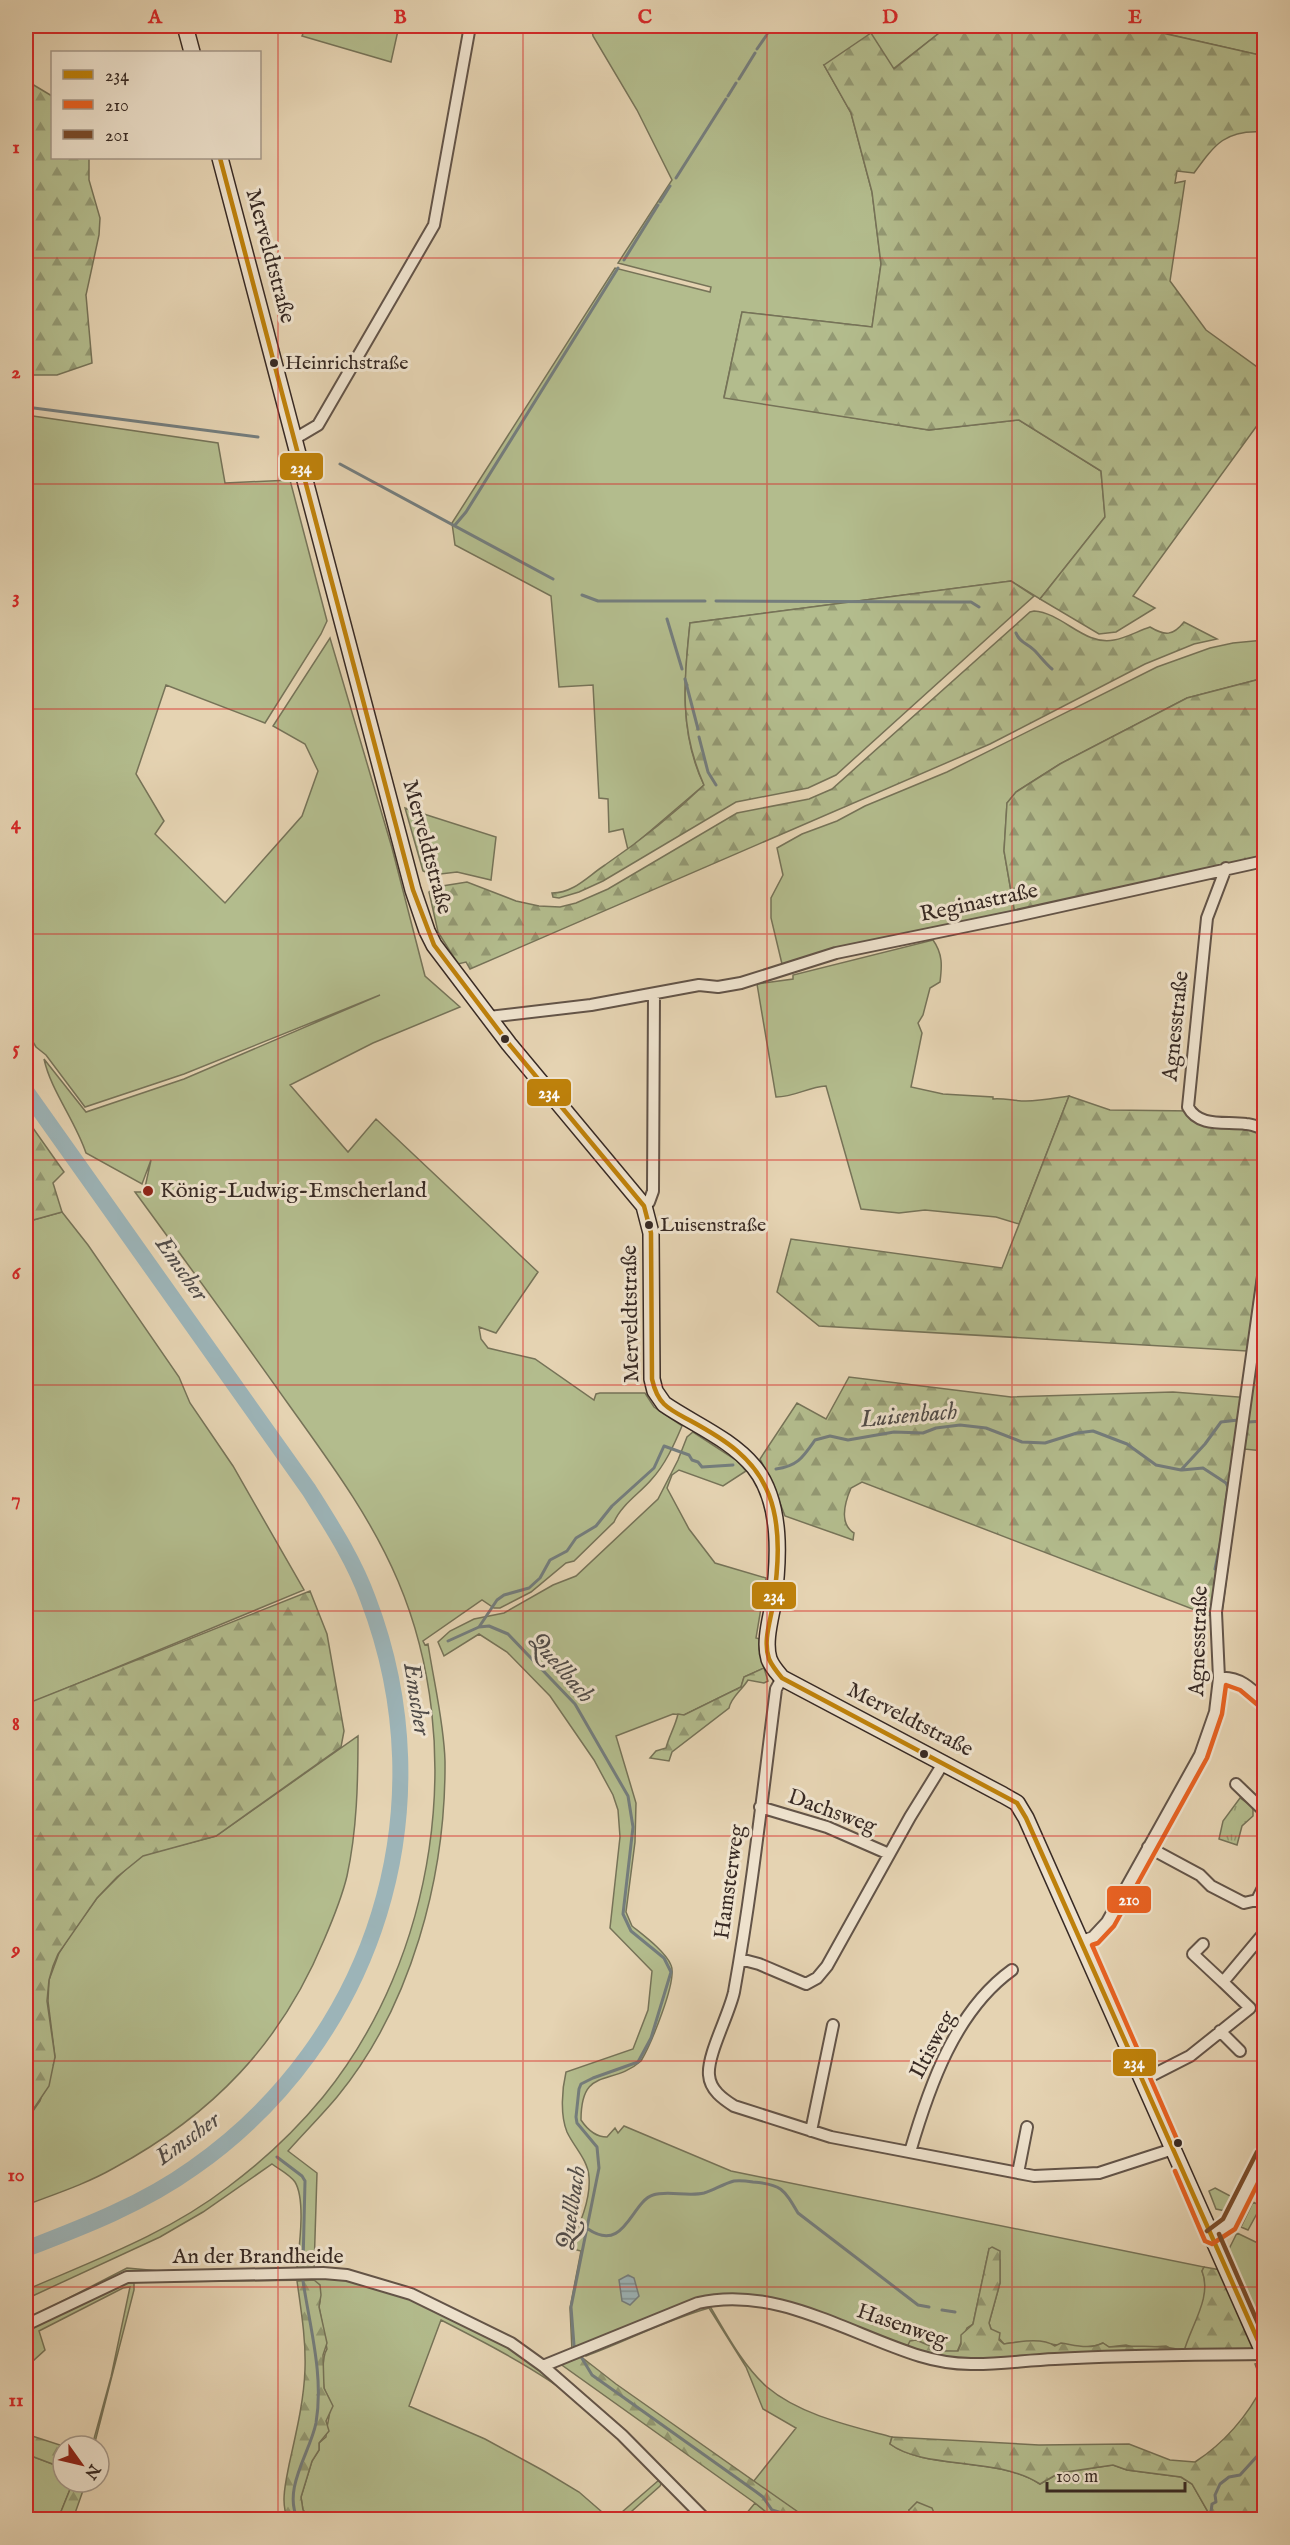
<svg xmlns="http://www.w3.org/2000/svg" width="1290" height="2545" viewBox="0 0 1290 2545" font-family="'IM FELL English',serif">
<style>
.green{fill:#b3bc8d;stroke:#767358;stroke-width:1.5}
.forest{fill:url(#forest-firs);stroke:#767358;stroke-width:1.5}
.park{fill:url(#park-tufts);stroke:#767358;stroke-width:1.5}
.water{fill:url(#water-rules);stroke:#747d7d;stroke-width:1.5}
.lines{fill:none;stroke-linecap:round;stroke-linejoin:round}
.stream{stroke:#747d7d;stroke-width:3}
.river{stroke:#9cb4b8;stroke-width:16}
.minor-casing{stroke:#635448;stroke-width:14}
.secondary-casing{stroke:#382a24;stroke-width:18}
.minor{stroke:#eee2cd;stroke-width:10}
.secondary{stroke:#eee2cd;stroke-width:15}
.bus-1-casing{stroke:#eee2cd;stroke-width:9}
.bus-2-casing{stroke:#eee2cd;stroke-width:9}
.bus-3-casing{stroke:#eee2cd;stroke-width:9}
.bus-1{stroke:#be810b;stroke-width:4.5}
.bus-2{stroke:#e96222;stroke-width:4.5}
.bus-3{stroke:#7a4b2a;stroke-width:4.5}
.grid{fill:none;stroke:#d62828;stroke-width:1.5;stroke-opacity:0.55}
.bus-dot{fill:#382a24;stroke:#eee2cd;stroke-width:2}
.poi-dot{fill:#8f2418;stroke:#eee2cd;stroke-width:2}
.labels{text-anchor:middle;dominant-baseline:central;stroke-width:6;stroke-linejoin:round;paint-order:stroke}
.bus-label{font-size:20px;fill:#382a24;stroke:#eee2cd;text-anchor:start}
.street-label{font-size:22px;fill:#382a24;stroke:#eee2cd}
.poi-label{font-size:22px;fill:#382a24;stroke:#eee2cd;text-anchor:start}
.water-label{font-size:24px;font-style:italic;fill:#514c49;stroke:#eee2cd}
.line-badge{stroke:#eee2cd;stroke-width:2}
.badge-label{font-size:16px;text-anchor:middle;font-weight:bold;fill:#fff}
.neatline{fill:none;stroke:#d62828;stroke-width:2}
.grid-label{font-size:20px;text-anchor:middle;font-weight:bold;fill:#d62828}
</style>
<defs>
<pattern id="forest-firs" width="22" height="20" patternUnits="userSpaceOnUse" patternTransform="scale(1.5)"><rect width="22" height="20" fill="#b3bc8d"/><path d="M5 1l3.5 6h-7zM16 11l3.5 6h-7z" fill="#939973"/></pattern>
<pattern id="park-tufts" width="24" height="20" patternUnits="userSpaceOnUse" patternTransform="scale(1.5)"><rect width="24" height="20" fill="#b3bc8d"/><path d="M3 7l-1-3M5 7V3M7 7l1-3M15 17l-1-3M17 17v-4M19 17l1-3" fill="none" stroke="#939973"/></pattern>
<pattern id="water-rules" width="6" height="5" patternUnits="userSpaceOnUse" patternTransform="scale(1.5)"><rect width="6" height="5" fill="#9cb4b8"/><path d="M0 2.5h6" fill="none" stroke="#809395"/></pattern>
</defs>
<rect width="100%" height="100%" fill="#e5d3b2"/>
<filter id="stains"><feTurbulence type="fractalNoise" baseFrequency=".00333" numOctaves="4"/><feColorMatrix values="0 0 0 0 .2 0 0 0 0 .09 0 0 0 0 .02 0 0 0 .5 -.17"/></filter>
<radialGradient id="worn" r=".72"><stop offset=".6" stop-color="#630" stop-opacity="0"/><stop offset="1" stop-color="#630" stop-opacity=".3"/></radialGradient>
<path class="green" d="M306 26H399L391 62 302 36Z
M591 26H948L893 69 824 65 851 113 872 192 881 264 872 327 742 312 724 397 929 430 1019 420 1101 471 1105 517 1040 599 1011 581 690 623C684 678 679 734 704 785L628 850 623 829 609 832 608 799 599 798 593 685 559 687 551 596 455 545 452 523 615 268 710 292 711 287 618 263 672 180 637 110 593 36Z
M1104 26H1264V56L1154 31 1140 28 1137 32Z
M26 415 218 443 225 483 290 480 327 621 321 634 265 723 166 685 136 774 164 821 155 834 225 903 302 816 318 771 305 744 273 726 330 638 392 848 425 976 460 1007 373 1043 290 1085 348 1152 376 1119 538 1272 496 1333 479 1327 481 1339 488 1348 535 1359 594 1400 596 1394 600 1393H645L654 1407 682 1426C674 1445 665 1465 651 1480 640 1493 621 1505 614 1522L574 1561 566 1563 531 1592 500 1608H494L482 1600 423 1641 425 1645 428 1644C434 1683 444 1723 445 1761 446 1877 411 2007 337 2097 321 2116 304 2133 288 2151L317 2173 314 2269 344 2271 403 2286 347 2274 124 2275 26 2320 127 2268 160 2271 241 2272 297 2268C299 2248 306 2200 295 2182 289 2174 280 2170 272 2164L203 2212 160 2237 26 2299V2290C95 2260 167 2234 228 2187 263 2161 295 2131 323 2097 436 1958 468 1746 398 1581 371 1517 329 1461 289 1405 238 1333 187 1263 135 1192H144L151 1160 142 1184 86 1153C75 1120 51 1091 44 1059L86 1112 184 1079 380 995 184 1074 85 1107 46 1055 36 1047 26 1030Z
M1264 640V678L1187 698 1060 764 1016 792 1007 803 1004 851 1015 914 782 964 771 918V898L783 875 777 848 802 834 837 821 865 806 947 772 1157 667 1210 648 1233 643Z
M405 808 496 837 491 880 457 872 432 875 423 871Z
M933 940C943 954 942 966 940 982L930 988 923 1015 918 1023 922 1033 911 1087 943 1094 993 1097V1099C1004 1098 1014 1101 1026 1101 1041 1101 1055 1098 1069 1096L1019 1224 996 1217 925 1210 899 1213 861 1209 826 1086C808 1087 795 1097 776 1097L757 984 793 979V975Z
M62 1212 88 1245 179 1377 190 1403 233 1466 304 1590 26 1705V1222Z
M693 1432 736 1460 746 1471 723 1486 679 1470 672 1475 667 1488 689 1529 715 1563 766 1578 756 1638 760 1639 759 1649 764 1668 744 1677 741 1687 684 1715 673 1714 616 1736 636 1803 635 1842 626 1912 632 1926C643 1935 665 1951 671 1965 678 1980 650 2046 641 2061 612 2087 581 2065 581 2120 587 2129 595 2137 607 2137L615 2128 618 2133 624 2126 731 2171 1204 2267 1202 2271C1213 2297 1192 2330 1183 2355L1166 2346 1136 2348 1126 2345 1109 2347 1103 2343C1081 2353 1055 2343 1033 2342 1023 2341 1014 2343 1004 2344L991 2329 989 2323 1000 2283V2260L989 2249 973 2324 967 2328 957 2352 942 2351 916 2340 907 2347 730 2296 572 2351 570 2308 581 2251 569 2248C578 2228 591 2201 589 2177 588 2160 574 2147 567 2132 560 2115 562 2089 566 2072L633 2049 648 2010 652 1971 610 1928 620 1837 618 1810 613 1795 594 1760 550 1696 507 1652 479 1634 444 1656 438 1642 450 1631 474 1619 504 1613 553 1585 576 1576 658 1499 678 1460 687 1437Z
M358 1736C358 1782 357 1830 347 1876 342 1897 333 1919 324 1940 281 2044 212 2115 114 2168 86 2184 55 2194 26 2205V2121L40 2101 55 2057 48 2001 49 1980 59 1953 71 1934 97 1898 132 1863 143 1855 216 1836Z
M1215 2188 1236 2199 1230 2212 1216 2209 1209 2191Z
M1253 2202 1261 2206 1248 2230 1241 2227Z
M1237 2233 1264 2246V2330L1229 2255V2249Z
M339 2277 385 2287 509 2344 623 2439 662 2482 660 2486 623 2519H614L659 2480C627 2444 591 2408 550 2381 515 2358 478 2339 441 2320L409 2406 485 2439 544 2471 579 2492 610 2519H310L303 2510 301 2497 312 2461 319 2450V2443L326 2437C326 2425 331 2415 330 2404 330 2397 327 2396 325 2391 322 2383 322 2356 327 2349L319 2307 320 2301 314 2280 144 2282Z
M129 2282 134 2283V2290L94 2446H92L111 2377 130 2287 123 2288 39 2331 45 2350 34 2360 26 2356V2330Z
M708 2303C725 2331 742 2365 767 2387 800 2415 851 2426 892 2437L890 2444C925 2470 997 2456 1040 2484L1059 2473 1113 2465 1127 2470 1181 2477 1192 2484 1208 2512V2519H934V2513L909 2510V2519H808L753 2482 796 2428 763 2409 746 2367 709 2308C666 2320 627 2341 586 2356L583 2352Z
M26 2454 63 2468V2482H73L58 2519H26Z
M755 2503 775 2519 741 2520Z"/>
<path class="forest" d="M948 26H1104L1137 32 1140 28 1264 56V132C1226 129 1215 144 1194 173L1177 171 1175 183 1185 181 1170 281 1206 330 1264 372V416L1133 596 1155 608 1116 632 1099 634 1040 599 1105 517 1101 471 1019 420 929 430 724 398 742 312 872 327 881 264 872 192 851 113 824 65 871 33 894 69Z
M27 81 52 96V158H89V180L100 218 99 235 86 295 92 363 57 375H26Z
M1011 581 1034 596 836 775 808 788 736 802 603 881 579 892 559 898 553 897 552 893C574 893 588 876 605 865 640 841 673 815 704 785 679 729 684 683 690 623Z
M1034 611C1063 613 1084 646 1114 640 1126 638 1138 631 1150 627 1165 636 1173 636 1184 622L1217 639 1194 644 1145 664 990 744 470 969 466 962 458 964 438 932 429 892 436 887 467 882 516 901 539 906 560 907 576 903 608 889 737 813 809 799 832 789 1030 612Z
M1264 678V859L1015 914 1004 851 1007 803 1016 792 1060 764 1187 698Z
M1069 1096 1110 1110 1193 1111V1119L1264 1128V1223L1247 1351 819 1326 777 1292 791 1239 1002 1268Z
M26 1123 33 1128 64 1172 53 1183 62 1212 26 1222Z
M1264 1308V1451L1244 1449 1221 1620 862 1482 851 1488C845 1502 838 1523 854 1533L853 1540 785 1516 772 1482 760 1459 797 1403 826 1419 849 1377 1011 1397 1173 1392 1251 1398Z
M310 1591 327 1634 344 1731 341 1747 216 1836 143 1856 117 1877 97 1898 58 1954 53 1966 49 1980 47 2001 55 2057 49 2086 26 2120V1704Z
M764 1668 768 1681 764 1683 748 1680C742 1690 731 1697 729 1708L672 1752 669 1761 650 1758 656 1751 666 1748C669 1736 675 1727 678 1714L684 1715 741 1687 744 1677Z
M992 2247 1000 2251V2283L989 2323 991 2329 1000 2333 999 2340 1004 2344C1019 2342 1041 2337 1055 2346L1061 2343C1075 2345 1089 2350 1103 2343L1109 2347C1120 2346 1170 2345 1178 2350L963 2363 907 2347 910 2341 916 2340 942 2351H958L961 2344V2335L973 2324 989 2249Z
M1204 2267 1221 2270 1255 2350 1183 2355C1189 2328 1213 2298 1202 2271Z
M314 2280 320 2285 321 2295 319 2307 327 2343 323 2355 324 2388 333 2406 326 2421 329 2431 319 2443V2450L312 2461 301 2497 303 2510 310 2519H288C280 2504 286 2481 289 2465 296 2433 304 2401 305 2369 306 2339 301 2310 297 2281Z
M575 2352 616 2384 808 2519H775L755 2503 559 2363Z
M1262 2362 1264 2368V2519H1208V2512L1192 2484 1181 2477 1127 2470 1113 2465 1059 2473 1040 2484C997 2456 925 2470 890 2444L892 2437 1039 2445 1129 2444 1170 2460 1195 2462C1223 2444 1248 2416 1263 2385L1255 2364Z
M26 2434 63 2446V2468L26 2454Z
M73 2482H86L73 2519H58Z
M917 2502 932 2508 934 2513V2519H909V2510Z"/>
<path class="park" d="M1240 1798 1253 1807V1816L1242 1826 1237 1845 1219 1839 1223 1821Z"/>
<path class="water" d="M628 2275 634 2278 639 2296 630 2305 622 2301 619 2280Z"/>
<g class="lines">
<path class="stream" d="M1096 26 1132 31
M767 34 772 26
M757 49 766 36
M739 79 755 53
M728 96 736 83
M676 178 726 99
M660 202 670 186
M624 260 658 205
M26 407 258 437
M340 464 553 579
M455 525 466 512 618 268
M582 595 598 601H705
M716 601 962 602H971L979 607
M667 619 682 669
M1016 633C1020 643 1027 643 1034 650 1040 656 1045 663 1052 669
M685 679 698 729
M699 737 708 772 716 785
M1248 1422 1264 1421
M776 1469C798 1466 803 1457 815 1440L830 1436 848 1440 894 1432 923 1433 936 1428 960 1425 986 1428 1022 1442 1045 1443 1077 1433 1093 1431 1127 1444 1156 1465 1181 1470 1205 1444 1221 1422 1238 1420
M1182 1470 1203 1468 1226 1483 1228 1487 1225 1508
M1215 1569 1222 1535
M479 1627 497 1600 504 1595 529 1588 540 1578 550 1560 567 1551 576 1538 596 1526 612 1506 654 1468 664 1446 689 1455 692 1460 698 1462 702 1467 733 1465
M448 1641 479 1627 489 1626 508 1634 575 1704 628 1796 633 1827 623 1914 631 1931 664 1958 671 1972 651 2038 638 2062 593 2078 581 2084 579 2089 576 2117 577 2123 597 2147 599 2168 571 2307 574 2345 592 2375 755 2491 763 2497 772 2510 805 2520
M277 2157 302 2176 305 2181 303 2265
M588 2229C625 2254 631 2202 653 2195 667 2190 688 2197 704 2193 714 2190 723 2184 734 2181 740 2180 747 2181 753 2182 781 2184 784 2189 798 2213L918 2305 929 2307
M942 2310 955 2312
M298 2520C282 2489 310 2453 316 2423 324 2376 310 2328 303 2281
M1210 2520 1212 2504 1216 2502 1215 2495 1220 2484 1229 2477 1240 2475 1260 2453 1264 2431"/>
<path class="river" d="M26 1091 309 1490C331 1525 354 1560 368 1599 448 1808 376 2040 193 2168 143 2204 83 2227 26 2249"/>
<defs>
<path id="minor" d="M296 438 318 425 434 225 470 26
M1226 868 1207 918 1188 1107C1199 1128 1226 1121 1246 1124 1252 1124 1258 1127 1264 1129
M489 1017 591 1005 699 985 718 987 741 983 836 953 1016 916 1264 861
M644 1206 649 1202 653 1191 654 994
M782 1678 776 1689C763 1790 752 1892 734 1992 729 2015 707 2055 709 2075 710 2090 723 2099 734 2106L831 2137 1034 2176 1099 2173 1173 2149
M1219 1678C1239 1676 1251 1688 1264 1701
M1236 1784 1264 1811
M760 1807 827 1827 889 1854
M1148 1847 1200 1875 1211 1886 1244 1903 1257 1900 1264 1905
M1257 1900 1264 1886
M1082 1941 1093 1937 1107 1922 1200 1755 1215 1712 1219 1678 1216 1612 1264 1269
M1203 1944 1193 1954 1223 1982 1264 1933
M740 1959 759 1964 806 1984 817 1978 827 1966 910 1817 944 1762
M1220 2031 1240 2051
M1143 2080 1190 2056 1250 2008 1223 1982
M811 2131 833 2025
M910 2152C929 2087 955 2011 1012 1970
M1018 2173 1027 2127
M1212 2237 1229 2224 1264 2155
M26 2325 127 2277 323 2273 347 2275 411 2294 511 2343 543 2366 622 2435 706 2520
M543 2366 698 2303C775 2285 849 2334 920 2356 968 2371 1007 2361 1055 2359 1125 2355 1195 2355 1264 2354"/>
<path id="secondary" d="M185 26 192 52
M220 158 413 890 427 931 434 945 509 1044 644 1206 651 1233 652 1379 655 1391 664 1404C693 1424 731 1439 754 1467 783 1503 779 1561 773 1605 770 1621 764 1643 769 1659 772 1667 777 1672 782 1678L1003 1795 1017 1803 1026 1818 1264 2354"/>
</defs>
<use href="#minor" class="minor-casing"/>
<use href="#secondary" class="secondary-casing"/>
<use href="#minor" class="minor"/>
<use href="#secondary" class="secondary"/>
<defs>
<path id="bus-1" d="M220 158 413 890 434 945 509 1044 644 1206 651 1233 652 1379C654 1388 657 1397 664 1404 671 1411 682 1416 691 1421 724 1439 755 1458 769 1495 782 1529 778 1570 773 1605 770 1622 763 1642 769 1659 772 1666 777 1672 782 1678L1017 1803 1026 1818 1264 2354"/>
<path id="bus-2" d="M1179 2144 1092 1945 1098 1943 1114 1926 1207 1758 1222 1714 1226 1685 1240 1690 1259 1706
M1175 2171 1205 2241 1212 2244 1235 2229 1264 2171"/>
<path id="bus-3" d="M1207 2231 1223 2219 1257 2152
M1219 2234 1264 2337"/>
</defs>
<use href="#bus-1" class="bus-1-casing"/>
<use href="#bus-2" class="bus-2-casing"/>
<use href="#bus-3" class="bus-3-casing"/>
<use href="#bus-1" class="bus-1"/>
<use href="#bus-2" class="bus-2"/>
<use href="#bus-3" class="bus-3"/>
</g>
<path class="grid" d="M278 26V2520M523 26V2520M767 26V2520M1012 26V2520M26 258H1264M26 484H1264M26 709H1264M26 934H1264M26 1160H1264M26 1385H1264M26 1611H1264M26 1836H1264M26 2061H1264M26 2287H1264"/>
<g class="bus-dot">
<circle cx="274" cy="363" r="5"/>
<circle cx="505" cy="1039" r="5"/>
<circle cx="649" cy="1225" r="5"/>
<circle cx="924" cy="1754" r="5"/>
<circle cx="1178" cy="2143" r="5"/>
</g>
<circle class="poi-dot" cx="148" cy="1191" r="6"/>
<g class="labels">
<g class="bus-label">
<text x="285" y="363">Heinrichstraße</text>
<text x="660" y="1225">Luisenstraße</text>
</g>
<g class="street-label">
<text transform="translate(270 256) rotate(75)">Merveldtstraße</text>
<text transform="translate(427 847) rotate(75)">Merveldtstraße</text>
<text transform="translate(979 903) rotate(-12)">Reginastraße</text>
<text transform="translate(1176 1026) rotate(-84)">Agnesstraße</text>
<text transform="translate(631 1314) rotate(-91)">Merveldtstraße</text>
<text transform="translate(1199 1641) rotate(-88)">Agnesstraße</text>
<text transform="translate(910 1720) rotate(27)">Merveldtstraße</text>
<text transform="translate(832 1812) rotate(20)">Dachsweg</text>
<text transform="translate(730 1882) rotate(-82)">Hamsterweg</text>
<text transform="translate(933 2045) rotate(-62)">Iltisweg</text>
<text x="258" y="2257">An der Brandheide</text>
<text transform="translate(902 2326) rotate(19)">Hasenweg</text>
</g>
<g class="poi-label">
<text x="160" y="1191">König-Ludwig-Emscherland</text>
</g>
<g class="water-label">
<text transform="translate(181 1269) rotate(55)">Emscher</text>
<text transform="translate(909 1416) rotate(-5)">Luisenbach</text>
<text transform="translate(561 1668) rotate(49)">Quellbach</text>
<text transform="translate(416 1699) rotate(81)">Emscher</text>
<text transform="translate(188 2139) rotate(-36)">Emscher</text>
<text transform="translate(572 2208) rotate(-81)">Quellbach</text>
</g>
</g>
<g class="line-badge">
<rect x="279" y="452" width="45" height="29" rx="6" fill="#be810b"/>
<rect x="526" y="1078" width="46" height="29" rx="6" fill="#be810b"/>
<rect x="751" y="1581" width="46" height="29" rx="6" fill="#be810b"/>
<rect x="1106" y="1885" width="46" height="29" rx="6" fill="#e96222"/>
<rect x="1112" y="2048" width="45" height="29" rx="6" fill="#be810b"/>
</g>
<g class="badge-label">
<text x="301" y="473">234</text>
<text x="549" y="1098">234</text>
<text x="774" y="1601">234</text>
<text x="1129" y="1905">210</text>
<text x="1134" y="2068">234</text>
</g>
<rect width="1290" height="2545" fill="none" stroke="#e5d3b2" stroke-width="66"/>
<rect x="51" y="51" width="210" height="108" fill="#eee2cd" stroke="#a59889" stroke-width="1.5"/>
<rect x="63" y="70" width="30" height="9" fill="#be810b" stroke="#a59889" stroke-width="1.5"/>
<text x="105" y="81" font-size="18" fill="#382a24">234</text>
<rect x="63" y="100" width="30" height="9" fill="#e96222" stroke="#a59889" stroke-width="1.5"/>
<text x="105" y="111" font-size="18" fill="#382a24">210</text>
<rect x="63" y="130" width="30" height="9" fill="#7a4b2a" stroke="#a59889" stroke-width="1.5"/>
<text x="105" y="141" font-size="18" fill="#382a24">201</text>
<g transform="translate(81 2464) rotate(124)"><circle r="28" fill="#eee2cd" stroke="#a59889" stroke-width="1.5"/>
<path d="M0-4.5L10 22L0 15L-10 22Z" fill="#8f2418"/>
<text y="-9" font-size="16" font-weight="bold" text-anchor="middle" fill="#382a24">N</text>
</g>
<path d="M1047 2482v9h138v-9" fill="none" stroke="#382a24" stroke-width="3"/>
<text x="1056" y="2482" font-size="18" fill="#382a24" stroke="#eee2cd" stroke-width="4.5" paint-order="stroke">100 m</text>
<rect x="33" y="33" width="1224" height="2479" class="neatline"/>
<g class="grid-label">
<text x="155" y="23">A</text>
<text x="400" y="23">B</text>
<text x="645" y="23">C</text>
<text x="890" y="23">D</text>
<text x="1135" y="23">E</text>
<text x="16" y="153">1</text>
<text x="16" y="378">2</text>
<text x="16" y="603">3</text>
<text x="16" y="829">4</text>
<text x="16" y="1054">5</text>
<text x="16" y="1279">6</text>
<text x="16" y="1505">7</text>
<text x="16" y="1730">8</text>
<text x="16" y="1955">9</text>
<text x="16" y="2181">10</text>
<text x="16" y="2406">11</text>
</g>
<rect width="100%" height="100%" filter="url(#stains)"/>
<rect width="100%" height="100%" fill="url(#worn)"/>
</svg>
